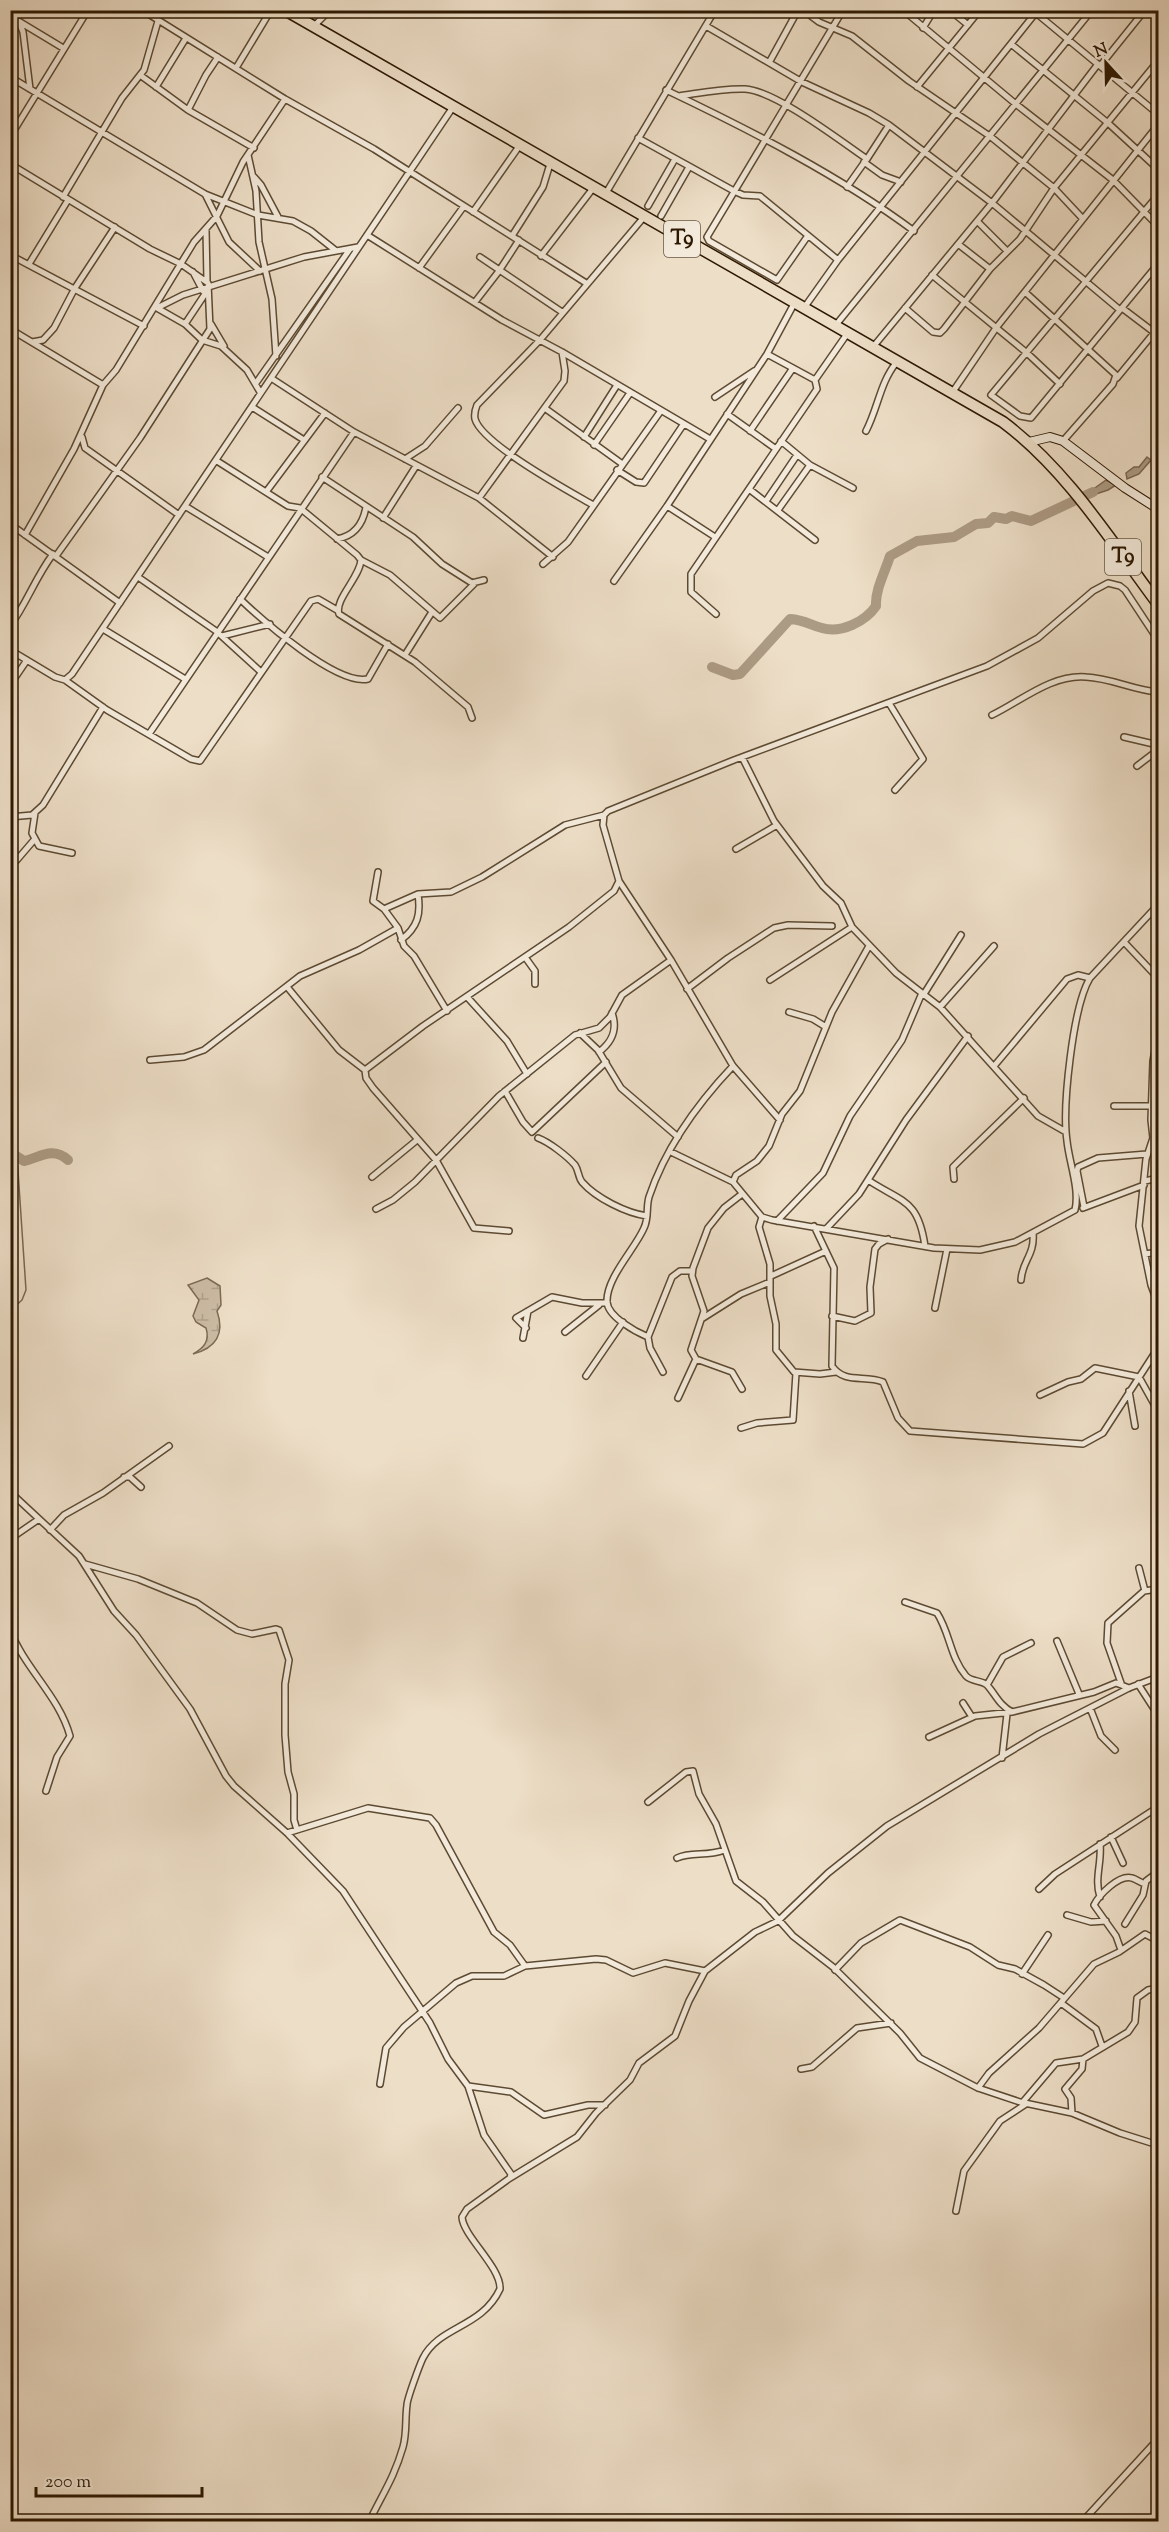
<svg xmlns="http://www.w3.org/2000/svg" width="1169" height="2532" viewBox="0 0 1169 2532" font-family="'Sorts Mill Goudy',serif">
<style>
.wetland{fill:url(#wetland-marsh);stroke:#7c6a53;stroke-width:1.5}
.water{fill:#ac9b84;stroke:#796750;stroke-width:1.5}
.lines{fill:none;stroke-linecap:round;stroke-linejoin:round}
.stream{stroke:#796750;stroke-width:1.5}
.river{stroke:#ac9b84;stroke-width:10}
.street-casing{stroke:#5d4a32;stroke-width:8}
.secondary-casing{stroke:#2d1801;stroke-width:10}
.highway-casing{stroke:#2d1801;stroke-width:13}
.street{stroke:#f3eadb;stroke-width:5}
.secondary{stroke:#f3eadb;stroke-width:8}
.highway{stroke:#eddec7;stroke-width:10}
.labels{text-anchor:middle;dominant-baseline:central;stroke-width:5;stroke-linejoin:round;paint-order:stroke}
.shield{fill:#f3eadb;stroke:#685742;stroke-width:1.5}
.shield-label{font-size:21px;font-weight:bold;fill:#2d1801}
</style>
<defs>
<pattern id="wetland-marsh" width="20" height="14" patternUnits="userSpaceOnUse" patternTransform="scale(1.5)"><rect width="20" height="14" fill="#ccbca5"/><path d="M1 5h8M5 5V1M11 12h8M15 12V8" fill="none" stroke="#b0a18c"/></pattern>
</defs>
<rect width="100%" height="100%" fill="#eddec7"/>
<filter id="stains"><feTurbulence type="fractalNoise" baseFrequency=".00333" numOctaves="4"/><feColorMatrix values="0 0 0 0 .2 0 0 0 0 .09 0 0 0 0 .02 0 0 0 .5 -.17"/></filter>
<radialGradient id="worn" r=".72"><stop offset=".6" stop-color="#630" stop-opacity="0"/><stop offset="1" stop-color="#630" stop-opacity=".3"/></radialGradient>
<path class="wetland" d="M207 1278 220 1286 221 1305 217 1311C225 1334 216 1348 193 1354 204 1348 210 1341 206 1328L196 1322 193 1316 199 1300 188 1285Z"/>
<path class="water" d="M1147 457 1151 460 1139 474 1127 479 1126 473 1134 467H1139Z
M1106 480 1116 485 1108 490 1093 495 1092 490Z"/>
<g class="lines">
<path class="stream" d="M10 1311 22 1300 26 1290 17 1156"/>
<path class="river" d="M712 667 733 675 740 674 790 619C805 620 810 625 822 628 841 634 866 621 876 606 875 590 885 572 890 556L917 541 954 537 976 524 988 523 994 517 1006 519 1012 516 1031 521 1093 492
M10 1152 24 1161C39 1158 52 1146 68 1160"/>
<defs>
<path id="street" d="M142 10 285 99 374 149 586 283
M803 10 819 22 852 36 909 81 991 137 1054 188 1083 219
M903 10 1017 105 1113 180 1158 226
M958 10 957 16 968 25
M1036 13 1158 114
M10 16 63 48
M19 22 23 32 30 89
M314 26 330 10
M706 26 802 82 869 113 889 125 992 203 1120 310
M923 28 934 10
M1011 44 1108 123 1158 169
M770 61 798 10
M1100 66 1145 10
M236 68 271 10
M140 75 188 110 254 148
M10 77 205 194 258 215 293 221 311 231 335 250
M156 87 186 38
M917 87 980 10
M666 90C750 130 840 176 914 231
M679 96C700 93 723 88 745 89 776 91 839 140 867 159L889 125
M188 110 206 75 218 57
M10 137 88 10
M638 138 734 191 743 195 760 196 838 260 1038 10
M248 155 256 191 259 242 272 299 276 356
M864 162 882 175 901 182
M10 164 150 249 181 264 208 283 210 329 140 438 56 556
M254 177 261 185 278 217
M847 187 866 160
M606 193 715 10
M205 194 229 242 260 271
M1158 195 991 395 1020 416 1031 418 1158 264
M63 197 122 98 144 70 158 21
M648 206 675 159
M473 212 520 145
M661 216 689 167
M977 221 1007 251
M206 229 207 281
M367 235 502 320 562 352 710 439
M512 236 543 187 550 164
M807 237 777 280 709 241 707 237 843 10
M958 244 990 269
M10 255 144 326
M541 256 594 187
M480 257 562 312
M29 264 68 200
M419 268 464 206
M193 272 203 291
M932 275 1027 353 1060 384
M1025 292 1116 375 1113 384 1063 441
M475 302 499 271 519 240
M157 308 183 295 304 257 358 247
M157 308 185 324 202 340 221 346 247 370 260 392
M804 308 838 260
M905 308 933 332 940 333 944 329 990 269 1020 239 1054 188 1158 61
M1122 308 1155 333
M185 324 207 291
M211 324 224 346
M835 326 1092 10
M10 329 103 385
M32 342 43 340 54 328 75 288 115 227
M873 347 992 203 1098 64
M271 378 354 432 479 498 553 557
M1117 378 1158 328
M815 380 847 334
M256 383 350 249
M952 393 996 328 1158 125
M715 397 754 371
M252 407 304 440
M546 409 621 463
M727 414 776 449
M750 431 793 368
M866 431C878 408 880 383 896 363
M82 437 85 448 179 515
M584 437 617 385
M781 441 810 465 853 488
M594 445 630 393
M405 459 425 446 458 408
M217 461 288 506 300 508 357 555 361 560C360 577 334 600 339 614L415 662 468 707 472 718
M617 470 636 482 644 483 683 425
M322 477 413 537 442 564 472 583 484 580
M749 489 815 540
M266 492 325 413
M479 498 564 381 565 371 562 352
M766 501 797 455
M593 505C569 491 482 444 475 419 474 414 475 410 477 405L540 340 644 217
M185 506 268 557
M667 506 715 537
M778 510 810 465
M383 518 416 466
M10 524 120 603
M25 535 74 449 103 385 116 370 194 242 217 216 243 162 285 99
M337 539C354 536 363 524 366 507
M361 560 390 575 440 618 474 584
M543 564 568 542 660 412
M138 577 216 631 261 672
M614 581 667 506 767 354 795 302
M240 599C262 620 337 686 368 679L388 644
M716 614 691 592V574L817 389 815 380 767 354
M10 626C27 603 35 578 53 554
M103 629 185 679
M222 636 270 624
M10 650 55 677 65 680 72 674 453 107
M405 655 432 612
M65 680 107 710 191 759 200 761 311 601 318 599 337 610
M10 685 27 660
M889 703 923 759 895 790
M992 715C1021 701 1052 674 1086 677 1111 678 1133 690 1158 692
M149 734 354 432
M1124 737 1158 745
M742 757 774 821 823 886 841 903 852 927 896 973 940 1007 1038 1116 1066 1132
M1137 766 1158 750
M35 813 32 833 39 846 72 853
M10 817 32 815 43 805 103 707
M736 849 777 825
M10 868 34 840
M378 872 373 901 384 909 398 928 404 946 414 956 447 1011
M619 881 671 960 733 1066 780 1120
M384 909 418 894 451 892 482 877 565 825 604 815
M401 940C418 927 421 914 418 894
M1124 942 1158 978
M525 957 535 971V984
M770 980 852 927
M288 988 339 1050 365 1070
M687 989 728 958 774 928 788 925 832 926
M924 994 961 935
M468 998 507 1041 527 1074
M940 1007 994 946
M789 1012 813 1019 826 1027
M580 1033 598 1050 621 1088 678 1137
M1158 1034 1153 1061 1151 1120 1153 1138 1146 1159 1139 1226 1151 1285 1158 1304
M599 1052C612 1042 618 1030 612 1013
M150 1060 184 1057 204 1050 300 976 359 950 398 928
M995 1065 1067 979 1078 975 1090 978 1158 905
M505 1091 523 1122 532 1132 606 1062
M1114 1106H1152
M538 1138C549 1142 567 1156 575 1165 579 1171 578 1177 582 1182 596 1198 626 1213 647 1216
M671 1152 733 1182 762 1217 772 1220 934 1248 980 1250 1015 1242 1075 1210C1080 1189 1069 1162 1067 1141 1062 1107 1073 1006 1090 978
M372 1177 417 1140
M954 1179 953 1167 957 1163 1024 1098
M868 1180C903 1203 918 1199 925 1246
M1145 1181 1158 1178
M733 1182 736 1175 757 1161 769 1146 782 1114 800 1091 832 1012 869 946
M1084 1207 1077 1171 1078 1167 1098 1158 1147 1154
M1083 1208 1144 1185
M376 1209 393 1200 415 1182 499 1096 575 1035 599 1028 610 1017 622 995 671 960
M762 1217 759 1227 770 1264V1296L776 1324V1350L794 1372 820 1374 836 1372
M777 1221 823 1173 850 1116 902 1040 922 993
M814 1226 834 1268 832 1366C845 1385 865 1374 883 1382L898 1418 910 1431 1083 1444 1103 1433 1158 1348
M826 1229 859 1194 906 1120 968 1036
M509 1231 474 1228 436 1160 373 1088 366 1078 365 1070 423 1026 569 927 614 891 619 881 603 825 604 815 608 811 734 760 987 666 1038 638 1093 591 1108 583 1120 586 1125 590 1158 640
M1145 1254 1158 1252
M771 1276 826 1251
M1021 1280C1022 1261 1035 1255 1033 1233
M935 1308 947 1249
M832 1316 855 1321 871 1313 870 1287 875 1249 879 1244 888 1239
M703 1318 741 1294 770 1282
M526 1328 516 1318 552 1297 582 1303H607
M565 1332 599 1305
M648 1337C636 1332 608 1317 607 1302 606 1278 635 1249 644 1228 649 1218 646 1207 649 1197 665 1149 698 1103 733 1066
M523 1338 528 1311
M663 1372 650 1348 648 1337 672 1277 680 1271H692
M586 1376 623 1322
M742 1389 732 1372 696 1359 691 1350 704 1311 692 1276 693 1268 708 1228 724 1208 742 1194
M1129 1391 1135 1426
M1040 1395 1068 1382 1081 1379 1095 1368 1139 1377 1158 1411
M678 1398 696 1359
M741 1428 757 1423 793 1420 796 1373
M124 1477H130L141 1487
M10 1492 79 1556 114 1611 136 1635 190 1709 226 1776 234 1786 287 1833 343 1891 430 2023 448 2059 468 2086 484 2135 511 2174 510 2178 467 2209 462 2217C463 2236 501 2267 500 2289 482 2328 439 2326 423 2358 420 2364 407 2399 407 2405 405 2419 407 2433 403 2447 394 2478 383 2493 369 2522
M50 1530 64 1515 103 1493 169 1446
M10 1539 39 1519
M85 1564 138 1579 197 1603 237 1630 252 1634 276 1629 279 1630 289 1660 285 1684V1735L288 1772 294 1794V1820L297 1830
M1139 1568 1145 1591
M905 1602 937 1613C950 1633 950 1657 966 1676 972 1682 981 1680 987 1685 996 1695 999 1705 1012 1712L1094 1692 1116 1683 1129 1688
M10 1630C25 1669 59 1696 70 1736L57 1757 46 1791
M1057 1641 1079 1694
M1121 1683 1107 1643 1108 1623 1144 1591 1158 1589
M1138 1684 1158 1715
M987 1685 1003 1657 1031 1643
M963 1703 972 1717
M1090 1708 1101 1736 1115 1750
M929 1737 975 1716 1012 1712
M1002 1758 1007 1714
M648 1802 686 1772 693 1771 699 1794 716 1824 736 1881 763 1902 793 1936 833 1967 900 2033 920 2058 978 2088 1020 2102 1072 2113 1120 2133 1158 2145
M287 1833 368 1808 430 1818 436 1825 494 1932 510 1945 525 1966
M1111 1837 1123 1863
M1100 1844C1102 1863 1094 1879 1100 1897
M677 1858C692 1851 707 1857 724 1850
M1039 1889 1055 1874 1158 1807
M1067 1915 1091 1922 1106 1921
M1125 1924 1143 1895 1146 1881 1158 1872
M1121 1950 1116 1936 1094 1905C1099 1895 1119 1874 1132 1878 1136 1879 1141 1883 1145 1884
M835 1970 861 1943 900 1920 970 1947 998 1965 1015 1969 1044 1985 1064 1998
M1022 1974 1048 1935
M1061 2003 1096 2029 1102 2046
M801 2069 812 2067 857 2028 891 2023
M380 2084 386 2048 404 2027 456 1983 472 1976H504L525 1966 596 1959 606 1960 633 1973 665 1963 705 1971
M468 2086 511 2092 544 2115 588 2105H605
M978 2088 989 2073 1039 2028 1094 1964 1119 1952 1145 1934 1158 1941
M1022 2103 1056 2063 1083 2059 1128 2032 1135 2022 1137 1998 1148 1990 1158 1988
M1072 2113 1071 2098 1065 2089 1082 2069 1083 2059
M510 2178 577 2137 596 2113 630 2080 639 2063 675 2036 689 2001 705 1971 755 1932 778 1921 828 1873 887 1826 1039 1734 1129 1688 1158 1677
M956 2211 964 2171 1000 2121 1026 2104
M1158 2347V2351
M1082 2522 1158 2439"/>
<path id="secondary" d="M1029 442 1050 437 1063 441 1125 488 1158 509"/>
<path id="highway" d="M285 10 1003 422C1067 470 1111 541 1158 604"/>
</defs>
<use href="#street" class="street-casing"/>
<use href="#secondary" class="secondary-casing"/>
<use href="#highway" class="highway-casing"/>
<use href="#street" class="street"/>
<use href="#secondary" class="secondary"/>
<use href="#highway" class="highway"/>
</g>
<g class="labels">
<g class="shield">
<rect x="664" y="221" width="36" height="36" rx="4.5"/>
<rect x="1105" y="539" width="36" height="36" rx="4.5"/>
</g>
<g class="shield-label">
<text x="682" y="239">T9</text>
<text x="1123" y="557">T9</text>
</g>
</g>
<rect width="1169" height="2532" fill="none" stroke="#eddec7" stroke-width="36"/>
<rect x="12" y="12" width="1145" height="2508" fill="none" stroke="#2d1801" stroke-width="3"/>
<rect x="18" y="18" width="1133" height="2496" fill="none" stroke="#2d1801" stroke-width="1.5"/>
<g transform="translate(1106 63) rotate(338)" stroke="#f3eadb" stroke-width="4.5" paint-order="stroke">
<path d="M0-4.5L10 22L0 15L-10 22Z" fill="#2d1801"/>
<text y="-9" font-size="16" font-weight="bold" text-anchor="middle" fill="#2d1801">N</text>
</g>
<path d="M36 2487v9h166v-9" fill="none" stroke="#2d1801" stroke-width="3"/>
<text x="45" y="2487" font-size="18" fill="#2d1801" stroke="#f3eadb" stroke-width="4.5" paint-order="stroke">200 m</text>
<rect width="100%" height="100%" filter="url(#stains)"/>
<rect width="100%" height="100%" fill="url(#worn)"/>
</svg>
